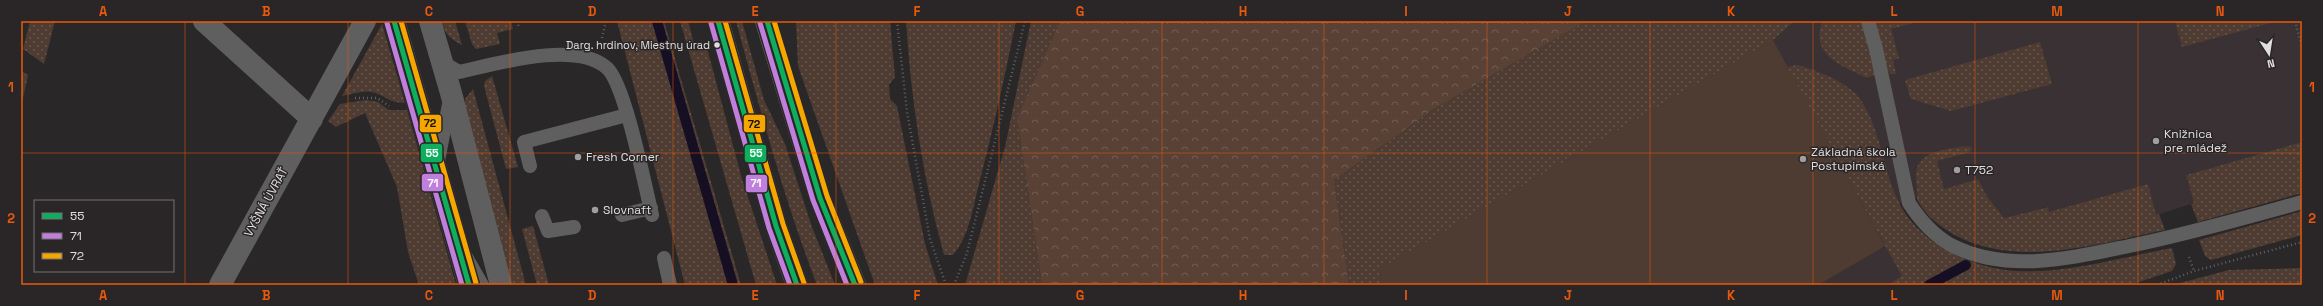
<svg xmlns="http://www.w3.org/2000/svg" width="2323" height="306" viewBox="0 0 2323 306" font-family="'Space Grotesk',sans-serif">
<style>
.built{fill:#393133}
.grass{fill:url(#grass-dots)}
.forest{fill:url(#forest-crowns)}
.pitch{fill:#4e3c32}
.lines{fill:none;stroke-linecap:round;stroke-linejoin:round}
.stream{stroke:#160f23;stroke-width:10}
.path{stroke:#616060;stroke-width:2.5;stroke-dasharray:1 3;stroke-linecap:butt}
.lane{stroke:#605f5f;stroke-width:14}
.street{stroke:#605f5f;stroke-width:22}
.secondary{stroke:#636262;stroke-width:22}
.bus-1-casing{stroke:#2a2627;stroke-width:8}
.bus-2-casing{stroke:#2a2627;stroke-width:8}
.bus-3-casing{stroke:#2a2627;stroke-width:8}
.bus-1{stroke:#0daf5c;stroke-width:5}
.bus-2{stroke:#c07fdc;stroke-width:5}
.bus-3{stroke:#f7a600;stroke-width:5}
.grid{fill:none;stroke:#e8590c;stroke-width:1;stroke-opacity:0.55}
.bus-dot{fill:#e1dedf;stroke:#2a2627;stroke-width:1.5}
.poi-dot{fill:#a19e9f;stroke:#2a2627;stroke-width:1.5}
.labels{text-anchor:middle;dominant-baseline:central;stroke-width:3;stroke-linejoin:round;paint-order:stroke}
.bus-label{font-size:11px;fill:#e1dedf;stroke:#2a2627;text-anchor:end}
.poi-label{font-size:12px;fill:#e1dedf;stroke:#2a2627;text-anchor:start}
.street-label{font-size:12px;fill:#e1dedf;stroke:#2a2627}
.line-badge{stroke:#2a2627;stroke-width:1.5}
.badge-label{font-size:11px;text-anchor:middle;font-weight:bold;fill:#fff}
.pale-badge-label{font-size:11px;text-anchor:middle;font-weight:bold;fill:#111}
.neatline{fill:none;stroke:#e8590c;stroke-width:1.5}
.grid-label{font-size:13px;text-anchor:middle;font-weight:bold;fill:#e8590c}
</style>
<defs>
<pattern id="grass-dots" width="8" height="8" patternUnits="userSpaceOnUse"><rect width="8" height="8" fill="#4e3c32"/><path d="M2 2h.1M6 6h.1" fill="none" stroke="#67584f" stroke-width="1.8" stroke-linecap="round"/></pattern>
<pattern id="forest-crowns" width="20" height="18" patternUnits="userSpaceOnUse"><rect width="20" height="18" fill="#594235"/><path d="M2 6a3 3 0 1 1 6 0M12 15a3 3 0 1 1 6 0" fill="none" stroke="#715d52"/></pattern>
</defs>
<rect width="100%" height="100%" fill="#292728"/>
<path class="built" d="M1586 21H2302V142L2186 175 2194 203 2157 215 2049 213 2047 207 2004 218 1987 196 1978 179 1917 198 1897 205 1923 264 1887 285H1349Z"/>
<path class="grass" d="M30 21H55L44 64 23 49Z
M441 21H455L462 45C450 39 445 34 441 21Z
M465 21H511L513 29 497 33 500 44 476 49 472 44Z
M617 21H664L741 285H685Z
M680 21H688L696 51 707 48 742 179 777 285H756Z
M736 21H742L764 100 785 144 812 227 835 285H817C784 199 760 110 736 21Z
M796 21H890L895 77 889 85 890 99 897 106 925 244 938 285H875L798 66Z
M906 21H1016C1005 76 993 130 979 184 973 207 969 237 953 255H944C923 179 911 100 906 21Z
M1031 21H1060L1017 118 1042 285H965L1005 147Z
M1586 21H1794L1773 40 1380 269 1381 285H1349L1334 180 1434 109Z
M1822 21H1861L1876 69 1875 75 1867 78C1842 66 1810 56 1822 21Z
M1874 21H1920L1891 29 1899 58 1893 60 1896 74H1891L1888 71Z
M2175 21H2278L2182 47Z
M382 24 405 103C389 102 390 99 378 94 367 89 353 94 342 96Z
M2040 42 2052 84 1951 111 1911 99 1905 80Z
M1797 65C1816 70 1848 82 1860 99 1878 125 1882 159 1893 189 1911 240 1965 267 2016 271 2064 274 2124 257 2172 248L2176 264 2172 271 2130 285H1887L1902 276 1787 67Z
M21 71 28 75 21 107Z
M492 76 518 167 506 169 484 86 485 81Z
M473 89 526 285H511L465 113V99Z
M366 100 378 102 389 110H407L456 285H419L408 252 397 187 365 113 336 127 328 121 340 104Z
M2302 142V193L2198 222 2191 204 2194 203 2186 175Z
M1967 146 1972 148 1970 152 1937 161 1944 189 1978 179 1987 196 2004 218 2048 207 2049 212 2148 184 2156 215 2159 214 2165 230C2091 245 1997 276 1932 219 1926 214 1921 206 1917 200 1918 189 1916 184 1916 175 1916 150 1950 149 1967 146Z
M2302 211V235L2211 260 2205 256 2199 240Z
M533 226 549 285H537L522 229Z
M2302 268V285H2173L2229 270Z"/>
<path class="forest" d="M1060 21H1586L1434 109 1334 180 1349 285H1042L1017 118Z"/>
<path class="pitch" d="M1773 40 1885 246 1818 285H1381L1380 269Z"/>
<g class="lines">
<path class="stream" d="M657 21 733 285
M1929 285 1966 265"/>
<path class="path" d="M517 21 519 27
M897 21 907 112 930 239 946 285
M2295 21 2302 47
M602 38 606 21
M355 98H377L389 106
M2189 257 2194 271
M954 285 967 253 1025 21
M2157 285 2194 271 2302 242"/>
<path class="lane" d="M1868 21 1876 49 1909 203C1920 220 1933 235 1951 245 2007 274 2071 258 2129 246 2188 234 2244 218 2302 202
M442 62 459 72C496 64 575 40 607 68 625 84 645 186 652 215
M438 161 450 99
M530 166 524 142 627 115
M622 215 651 208
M542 216 548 231 574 227
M466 257 482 285
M664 258 670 285"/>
<path class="street" d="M204 21 312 119
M394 21 469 285
M430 21 451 93 501 285
M220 285 365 21"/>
<path class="secondary" d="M718 21 776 226 797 285
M766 21 820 198 855 285"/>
<defs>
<path id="bus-1" d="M394 21 469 285
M718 21 776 226 797 285
M767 21 820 198 855 285"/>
<path id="bus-2" d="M387 23 462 285
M711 23 769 228 790 285
M760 23 813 200 847 285"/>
<path id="bus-3" d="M401 21 476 283
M725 21 783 224 804 283
M774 21 827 196 861 282"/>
</defs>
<use href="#bus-1" class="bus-1-casing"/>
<use href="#bus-2" class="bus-2-casing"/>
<use href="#bus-3" class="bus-3-casing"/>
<use href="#bus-1" class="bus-1"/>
<use href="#bus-2" class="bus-2"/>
<use href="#bus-3" class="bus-3"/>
</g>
<path class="grid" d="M185 21V285M348 21V285M510 21V285M673 21V285M836 21V285M999 21V285M1162 21V285M1324 21V285M1487 21V285M1650 21V285M1813 21V285M1975 21V285M2138 21V285M21 153H2302"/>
<circle class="bus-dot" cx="717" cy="45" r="3.5"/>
<g class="poi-dot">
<circle cx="2156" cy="141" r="4"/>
<circle cx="578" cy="157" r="4"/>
<circle cx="1803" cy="159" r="4"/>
<circle cx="1957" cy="170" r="4"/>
<circle cx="595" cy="210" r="4"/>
</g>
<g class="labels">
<g class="bus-label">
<text x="710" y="45">Darg. hrdinov, Miestny úrad</text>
</g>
<g class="poi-label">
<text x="2164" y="134">Knižnica<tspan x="2164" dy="14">pre mládež</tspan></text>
<text x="1811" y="152">Základná škola<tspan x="1811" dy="14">Postupimská</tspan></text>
<text x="586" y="157">Fresh Corner</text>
<text x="1965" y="170">T752</text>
<text x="603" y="210">Slovnaft</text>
</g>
<g class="street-label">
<text transform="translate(266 202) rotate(-61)">VYŠNÁ ÚVRAŤ</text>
</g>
</g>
<g class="line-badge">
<rect x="419" y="114" width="23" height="19" rx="4" fill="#f7a600"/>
<rect x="743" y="114" width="23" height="19" rx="4" fill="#f7a600"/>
<rect x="420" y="143" width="23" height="20" rx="4" fill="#0daf5c"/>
<rect x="744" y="144" width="23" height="19" rx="4" fill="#0daf5c"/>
<rect x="421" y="173" width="23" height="19" rx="4" fill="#c07fdc"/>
<rect x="745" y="174" width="23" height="19" rx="4" fill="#c07fdc"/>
</g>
<g class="badge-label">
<text x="432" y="157">55</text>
<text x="756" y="157">55</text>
<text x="433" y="187">71</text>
<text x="756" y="187">71</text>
</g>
<g class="pale-badge-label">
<text x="430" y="127">72</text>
<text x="754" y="128">72</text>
</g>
<rect width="2323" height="306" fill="none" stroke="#2a2627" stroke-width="44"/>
<rect x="34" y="200" width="140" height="72" fill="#2a2627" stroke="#737071"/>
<rect x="42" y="213" width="20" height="6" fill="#0daf5c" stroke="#737071"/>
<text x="70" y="220" font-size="12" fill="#e1dedf">55</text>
<rect x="42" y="233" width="20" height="6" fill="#c07fdc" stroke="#737071"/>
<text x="70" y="240" font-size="12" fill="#e1dedf">71</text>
<rect x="42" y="253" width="20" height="6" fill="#f7a600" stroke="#737071"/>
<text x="70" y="260" font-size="12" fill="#e1dedf">72</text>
<g transform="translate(2269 54) rotate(168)" stroke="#2a2627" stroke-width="3" paint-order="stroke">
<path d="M0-3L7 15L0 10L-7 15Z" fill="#e1dedf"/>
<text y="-6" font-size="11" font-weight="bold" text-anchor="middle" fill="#e1dedf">N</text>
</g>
<rect x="22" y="22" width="2279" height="262" class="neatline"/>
<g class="grid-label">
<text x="103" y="16">A</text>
<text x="266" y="16">B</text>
<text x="429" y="16">C</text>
<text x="592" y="16">D</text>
<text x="755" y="16">E</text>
<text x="917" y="16">F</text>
<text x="1080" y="16">G</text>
<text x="1243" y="16">H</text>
<text x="1406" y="16">I</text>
<text x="1568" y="16">J</text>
<text x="1731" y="16">K</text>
<text x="1894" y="16">L</text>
<text x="2057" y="16">M</text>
<text x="2220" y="16">N</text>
<text x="11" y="92">1</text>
<text x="2312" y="92">1</text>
<text x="11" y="223">2</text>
<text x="2312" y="223">2</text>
<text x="103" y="300">A</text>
<text x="266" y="300">B</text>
<text x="429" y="300">C</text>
<text x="592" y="300">D</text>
<text x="755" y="300">E</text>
<text x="917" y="300">F</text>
<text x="1080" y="300">G</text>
<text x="1243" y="300">H</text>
<text x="1406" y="300">I</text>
<text x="1568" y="300">J</text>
<text x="1731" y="300">K</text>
<text x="1894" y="300">L</text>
<text x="2057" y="300">M</text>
<text x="2220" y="300">N</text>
</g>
</svg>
